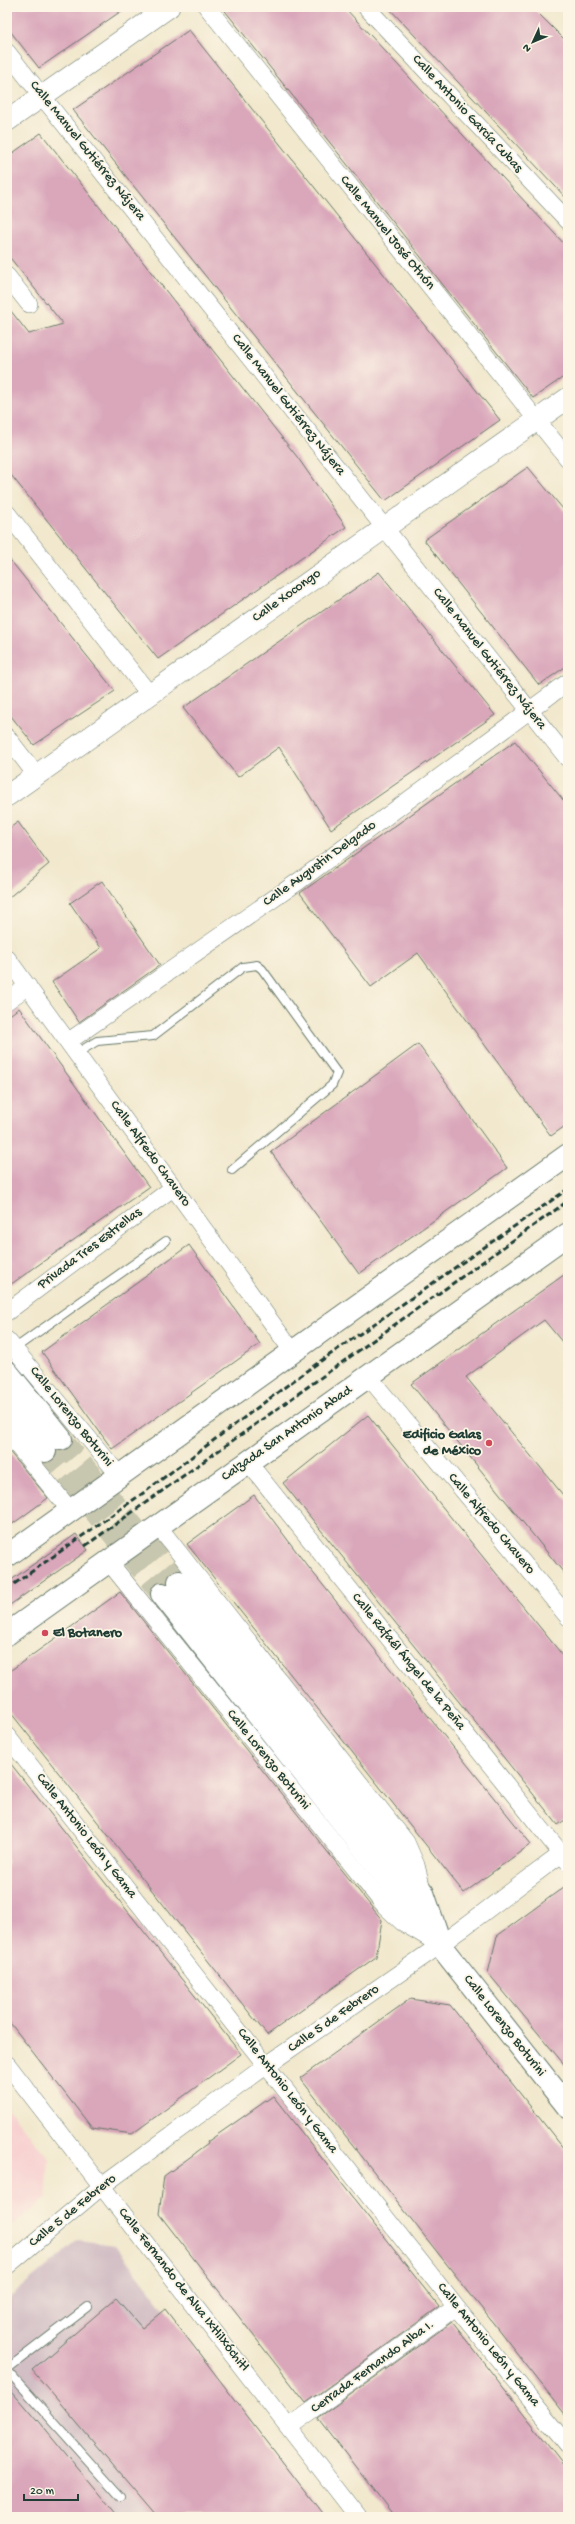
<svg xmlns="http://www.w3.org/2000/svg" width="575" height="2524" viewBox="0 0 575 2524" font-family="'Gochi Hand',sans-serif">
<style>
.built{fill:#f7d0d0}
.industrial{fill:#d2bec5}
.building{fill:#d9a6ba}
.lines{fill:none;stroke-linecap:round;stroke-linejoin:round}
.secondary-tunnel{stroke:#c7c6ae;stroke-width:22;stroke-dasharray:22 11;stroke-linecap:butt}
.service-casing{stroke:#68796a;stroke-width:10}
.minor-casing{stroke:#68796a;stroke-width:18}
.tertiary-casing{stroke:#68796a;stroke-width:22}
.secondary-casing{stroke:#68796a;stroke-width:24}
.trunk-casing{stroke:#68796a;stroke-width:24}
.service{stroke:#fff;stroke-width:8}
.minor{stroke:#fff;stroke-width:17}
.tertiary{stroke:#fff;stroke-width:21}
.secondary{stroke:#fff;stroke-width:22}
.trunk{stroke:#fff;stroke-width:22}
.rail{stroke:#1f3d34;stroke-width:3;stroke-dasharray:6 3;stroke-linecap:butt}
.poi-dot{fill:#d1495b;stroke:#fcf5e5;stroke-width:1.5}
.labels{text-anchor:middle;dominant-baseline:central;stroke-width:3.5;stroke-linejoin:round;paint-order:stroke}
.street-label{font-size:14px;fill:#1f3d34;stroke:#fcf5e5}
.poi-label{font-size:14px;font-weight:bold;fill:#1f3d34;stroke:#fcf5e5;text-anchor:end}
</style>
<rect width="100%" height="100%" fill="#fcf5e5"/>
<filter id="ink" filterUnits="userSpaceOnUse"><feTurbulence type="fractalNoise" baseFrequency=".025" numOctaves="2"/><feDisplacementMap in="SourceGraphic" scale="8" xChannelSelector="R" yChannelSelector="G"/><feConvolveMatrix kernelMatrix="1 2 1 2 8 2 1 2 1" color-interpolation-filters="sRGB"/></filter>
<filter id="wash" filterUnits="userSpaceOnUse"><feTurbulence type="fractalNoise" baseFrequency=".012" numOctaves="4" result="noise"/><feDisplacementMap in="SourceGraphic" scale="16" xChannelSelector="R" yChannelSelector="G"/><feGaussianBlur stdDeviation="0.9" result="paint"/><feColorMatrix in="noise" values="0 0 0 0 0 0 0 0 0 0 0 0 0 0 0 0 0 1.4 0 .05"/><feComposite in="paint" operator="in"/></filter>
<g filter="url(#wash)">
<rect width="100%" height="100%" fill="#f1e8cd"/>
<path class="built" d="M7 2107 49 2159 46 2198 7 2230Z"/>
<path class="industrial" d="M78 2240 115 2245 325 2517H118L38 2420 7 2446V2300Z"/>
<g id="blocks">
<path class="building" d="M7 7H127L39 68 7 27Z
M222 7H344L568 248V374L533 398Z
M388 7H532L568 43V200Z
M189 30 500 420 385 501 73 110Z
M41 133 298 458 346 527 158 659 7 470V306L29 334 63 324 7 254V157Z
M528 467 568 515V665L539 685 424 540Z
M7 556 115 691 34 745 7 711Z
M379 572 495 715 331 829 279 747 238 777 183 708Z
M515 741 568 806V1124L551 1136 418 953 371 987 300 893Z
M18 822 49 864 7 899V830Z
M102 881 160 965 79 1022 52 982 101 948 70 903Z
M19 1008 149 1187 7 1287V1017Z
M418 1044 507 1168 359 1274 271 1152Z
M189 1245 260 1344 112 1449 42 1352Z
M568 1272V1349L544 1320 466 1377 568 1501V1578L411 1384Z
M368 1415 568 1662V1818L558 1825 283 1483Z
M7 1449 48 1498 7 1528Z
M254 1495 302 1559 531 1844 464 1893 187 1544Z
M76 1534 88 1550 7 1607V1583Z
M120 1592 382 1920 376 1957 267 2035 7 1708V1673Z
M7 1759 241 2054 132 2134 92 2128 7 2019Z
M568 1884V2069L488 1973 497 1936Z
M410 1999 450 2005 568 2154V2418L300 2078Z
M273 2096 439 2307 306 2403 159 2214 164 2176 208 2144 207 2142Z
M116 2298 142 2328 165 2309 325 2517H157L32 2370Z
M452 2322 568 2470V2517H394L318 2418Z
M7 2386 37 2421 38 2420 118 2517H7Z"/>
</g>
</g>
<g filter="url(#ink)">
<use href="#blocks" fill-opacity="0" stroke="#68796a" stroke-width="1"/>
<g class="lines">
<path class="secondary-tunnel" d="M61 1439 179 1582
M45 1451 162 1594"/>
<defs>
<path id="service" d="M77 1053 97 1041 153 1036 243 967 257 965 262 969 337 1073 332 1085 232 1170
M14 1349 166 1241
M7 2369 88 2307
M7 2370 121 2497"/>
<path id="minor" d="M207 7 568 459
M366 7 568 221
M7 52 568 759
M7 276 29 304
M7 513 150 695
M7 737 37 776
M7 958 293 1352
M7 1001 28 986
M69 1041 299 881 568 682
M7 1312 174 1187
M7 1340 119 1475
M368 1376 568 1617
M7 1433 70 1510
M248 1462 568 1862
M158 1526 406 1842 416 1865 422 1889
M109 1562 385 1906 402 1922 432 1940
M7 1736 456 2307 568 2445
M7 2064 358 2517
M7 2266 102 2186 267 2065 440 1945 568 1849
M289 2427 456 2307"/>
<path id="tertiary" d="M7 121 169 7
M7 796 568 398"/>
<path id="secondary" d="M7 1372 61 1439
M7 1405 45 1451
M179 1582 423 1893 436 1931
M162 1594 568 2107"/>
<path id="trunk" d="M7 1556 568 1155
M7 1634 568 1234"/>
</defs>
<use href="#service" class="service-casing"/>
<use href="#minor" class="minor-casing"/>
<use href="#tertiary" class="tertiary-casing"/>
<use href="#secondary" class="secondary-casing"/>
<use href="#trunk" class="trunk-casing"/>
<use href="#service" class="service"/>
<use href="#minor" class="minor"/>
<use href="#tertiary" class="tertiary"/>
<use href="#secondary" class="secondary"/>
<use href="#trunk" class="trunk"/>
<path class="rail" d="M85 1546 568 1201
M7 1589 146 1491 305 1372 568 1189"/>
</g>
</g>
<g class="poi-dot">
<circle cx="489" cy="1443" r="4"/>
<circle cx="45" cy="1633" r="4"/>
</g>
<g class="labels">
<g class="street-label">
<text transform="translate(467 114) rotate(47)">Calle Antonio García Cubas</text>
<text transform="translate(87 151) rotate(51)">Calle Manuel Gutiérrez Nájera</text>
<text transform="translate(387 233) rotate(51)">Calle Manuel José Othón</text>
<text transform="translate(288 405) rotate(52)">Calle Manuel Gutiérrez Nájera</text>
<text transform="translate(287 596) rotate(-36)">Calle Xocongo</text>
<text transform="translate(489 659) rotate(52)">Calle Manuel Gutiérrez Nájera</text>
<text transform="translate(320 864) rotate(-36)">Calle Augustin Delgado</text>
<text transform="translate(150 1154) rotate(54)">Calle Alfredo Chavero</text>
<text transform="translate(90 1249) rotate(-37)">Privada Tres Estrellas</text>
<text transform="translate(71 1417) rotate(51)">Calle Lorenzo Boturini</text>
<text transform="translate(287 1434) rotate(-35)">Calzada San Antonio Abad</text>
<text transform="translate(491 1524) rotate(50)">Calle Alfredo Chavero</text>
<text transform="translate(408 1662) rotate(51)">Calle Rafaél Ángel de la Peña</text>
<text transform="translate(268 1760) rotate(51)">Calle Lorenzo Boturini</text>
<text transform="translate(86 1836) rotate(52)">Calle Antonio León y Gama</text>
<text transform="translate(334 2019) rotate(-35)">Calle 5 de Febrero</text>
<text transform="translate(504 2026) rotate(52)">Calle Lorenzo Boturini</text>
<text transform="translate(287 2091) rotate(52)">Calle Antonio León y Gama</text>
<text transform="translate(73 2211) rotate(-39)">Calle 5 de Febrero</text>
<text transform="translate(183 2290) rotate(52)">Calle Fernando de Alva Ixtlilxóchitl</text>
<text transform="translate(488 2345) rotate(51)">Calle Antonio León y Gama</text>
<text transform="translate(373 2367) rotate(-36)">Cerrada Fernando Alba I.</text>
</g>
<g class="poi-label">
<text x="481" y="1435">Edificio Galas<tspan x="481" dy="16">de México</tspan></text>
<text x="53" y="1633" text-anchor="start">El Botanero</text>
</g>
</g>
<rect width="575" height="2524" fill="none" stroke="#fcf5e5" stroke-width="24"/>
<g transform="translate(533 42) rotate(226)" stroke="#fcf5e5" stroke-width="3" paint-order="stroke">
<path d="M0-3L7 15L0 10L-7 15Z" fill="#1f3d34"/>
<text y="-6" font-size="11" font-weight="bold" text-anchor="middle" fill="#1f3d34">N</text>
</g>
<path d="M24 2494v6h54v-6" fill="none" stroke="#1f3d34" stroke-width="2"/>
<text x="30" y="2494" font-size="12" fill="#1f3d34" stroke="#fcf5e5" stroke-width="3" paint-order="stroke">20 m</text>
</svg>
